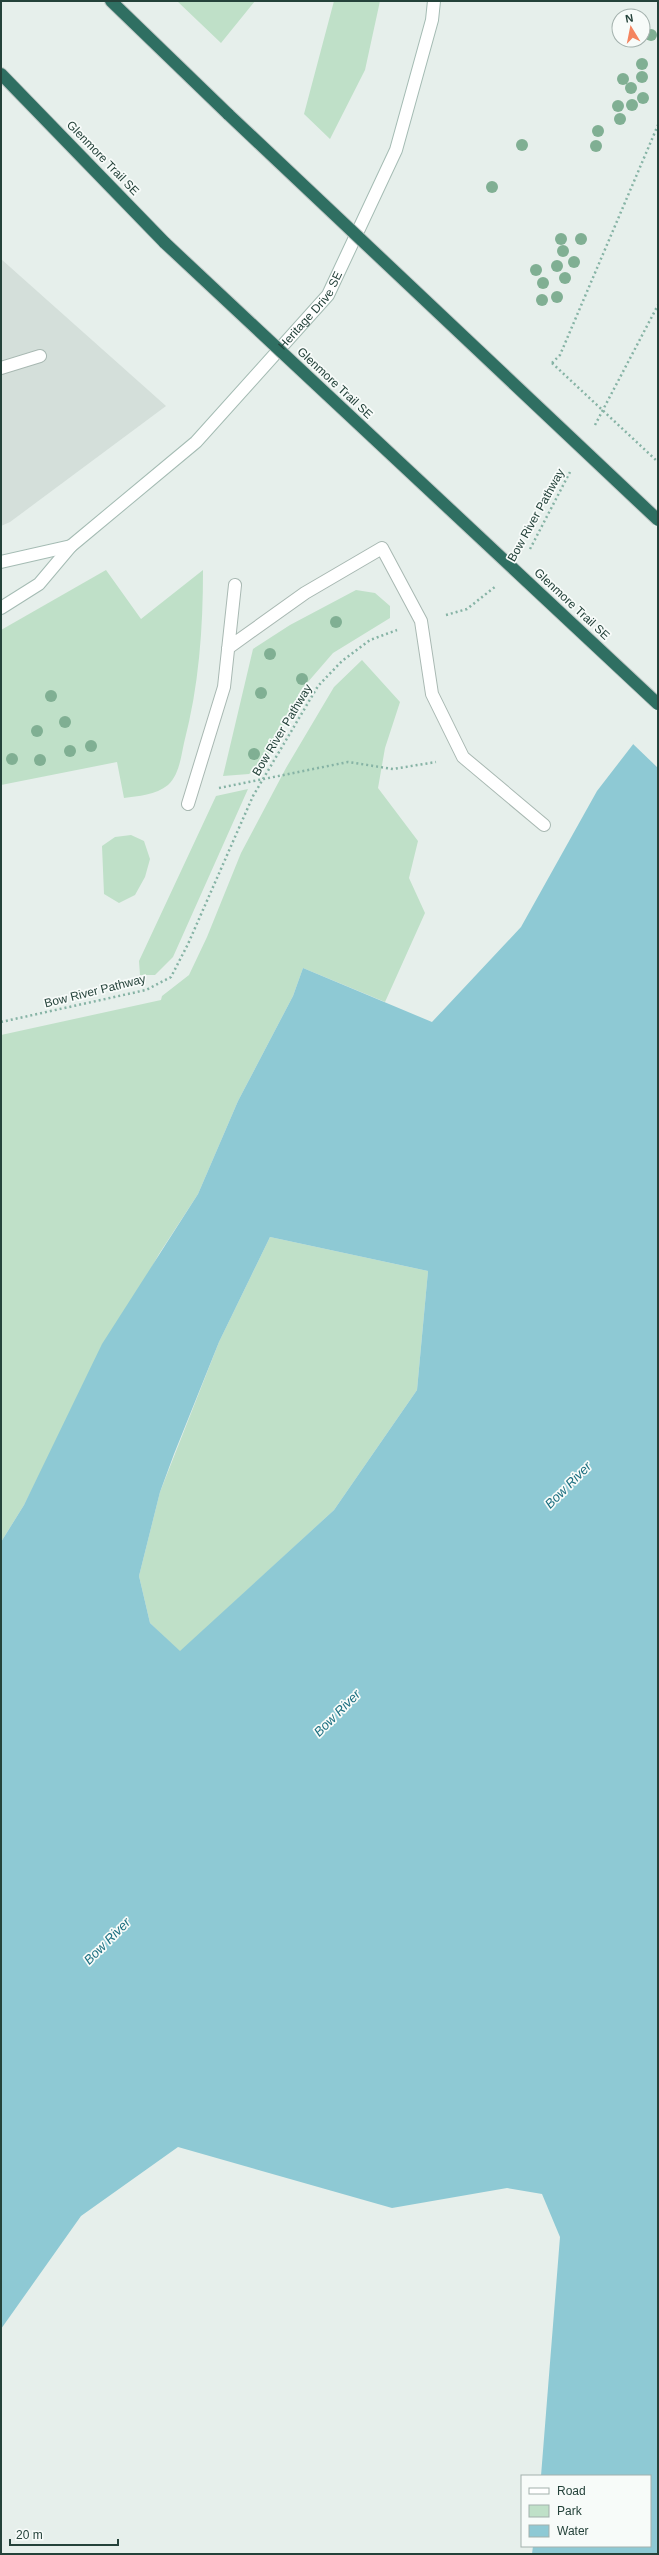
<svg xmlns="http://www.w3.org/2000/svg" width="659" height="2555" viewBox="0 0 659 2555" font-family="Helvetica,sans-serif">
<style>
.built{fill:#d4dfda}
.green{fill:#bfe0c8}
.water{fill:#8ec9d4;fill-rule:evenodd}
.pier{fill:#e6efeb}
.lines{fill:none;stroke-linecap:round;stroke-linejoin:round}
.lane-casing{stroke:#a8b8b2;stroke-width:14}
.secondary-casing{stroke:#a4bbb3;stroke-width:14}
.highway-casing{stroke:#c2cac8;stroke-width:14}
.path{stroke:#86b3a5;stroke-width:2.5;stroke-dasharray:2 3;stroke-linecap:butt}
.lane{stroke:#fff;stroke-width:12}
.secondary{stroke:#fff;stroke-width:12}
.highway{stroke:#2f6f62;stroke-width:12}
.highway-bridge-casing{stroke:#c2cac8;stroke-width:14;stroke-linecap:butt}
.path-bridge{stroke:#86b3a5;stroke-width:2.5;stroke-dasharray:2 3;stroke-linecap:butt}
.highway-bridge{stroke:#2f6f62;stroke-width:12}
.tree{fill:#80af93}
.labels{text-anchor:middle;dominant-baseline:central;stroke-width:3.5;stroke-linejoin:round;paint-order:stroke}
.street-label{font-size:12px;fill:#24423a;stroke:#f7fbf9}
.water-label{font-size:13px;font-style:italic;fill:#1c6f80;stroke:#f7fbf9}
</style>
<rect width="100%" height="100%" fill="#e6efeb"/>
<path class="built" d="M1 259 166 406 10 522 1 526Z"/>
<path class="green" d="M177 1H255L221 43Z
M334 1H380L365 70 330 139 304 114Z
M106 570 141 619 203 570C203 629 199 686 184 743 181 757 179 775 168 785 156 795 138 796 124 798L117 762 1 785V630Z
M356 590 375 593 390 606V618L333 653 301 690 266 760 249 774 223 776 253 649 290 625Z
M362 660 400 702 385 748 378 788 418 841 409 878 425 913 385 1002 303 968 293 996 238 1101 198 1194 159 1254 59 1436 24 1505 1 1542V1035L161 1000 162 996 189 975 207 937 241 853 286 768 334 687Z
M248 789 173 957 155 975H140L139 961 216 796Z
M131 835 144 841 150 859 145 877 135 895 119 903 104 894 102 846 115 837Z
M270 1237 428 1271 417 1390 334 1510 180 1652 150 1623 139 1576 160 1492 219 1342Z"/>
<path class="water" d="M658 712V2554H532L533 2546H650V2476H541L560 2237 542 2194 507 2188 392 2208 178 2147 81 2216 1 2329V1542L24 1505 102 1344 198 1194 238 1101 293 996 303 968 432 1022 521 927 597 791ZM270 1237 428 1271 417 1390 334 1510 180 1651 150 1623 139 1576 160 1492 174 1454 219 1342Z"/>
<path class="pier" d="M658 710V768L632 743Z"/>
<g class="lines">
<defs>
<path id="lane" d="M1 368 40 356
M228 648 305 593 382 548 421 621 432 694 463 757 544 825
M188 804 224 687 235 585"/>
<g id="secondary">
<path d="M1 562 71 546"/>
<path id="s1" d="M1 608 39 584 71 546 196 442 328 295 396 150 432 20 434 1"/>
</g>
<path id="highway" d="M111 1 229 115
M1 74 165 243"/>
</defs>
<use href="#lane" class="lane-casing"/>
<use href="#secondary" class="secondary-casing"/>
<use href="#highway" class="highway-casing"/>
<path class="path" d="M552 363 560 355 658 125
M595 425 658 305
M530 549 570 472
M446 615 467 609 496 586
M219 788 348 762 393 769 436 762
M1 1022 146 990 171 977 188 944 253 796 318 686 342 661 370 640 397 630"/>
<use href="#lane" class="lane"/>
<use href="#secondary" class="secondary"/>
<use href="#highway" class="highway"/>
<defs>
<path id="highway-bridge" d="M229 115 658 520
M165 243 658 704"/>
</defs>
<use href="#highway-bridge" class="highway-bridge-casing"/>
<path class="path-bridge" d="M552 363 658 462"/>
<use href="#highway-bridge" class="highway-bridge"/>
</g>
<g class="tree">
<circle cx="651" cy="35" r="6"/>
<circle cx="642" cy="64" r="6"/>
<circle cx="642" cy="77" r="6"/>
<circle cx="623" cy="79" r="6"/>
<circle cx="631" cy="88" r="6"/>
<circle cx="643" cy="98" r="6"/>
<circle cx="632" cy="105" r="6"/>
<circle cx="618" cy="106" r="6"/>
<circle cx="620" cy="119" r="6"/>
<circle cx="598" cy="131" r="6"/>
<circle cx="522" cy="145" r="6"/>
<circle cx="596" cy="146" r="6"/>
<circle cx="492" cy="187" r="6"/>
<circle cx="561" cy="239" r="6"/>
<circle cx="581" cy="239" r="6"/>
<circle cx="563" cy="251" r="6"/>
<circle cx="574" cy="262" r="6"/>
<circle cx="557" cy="266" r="6"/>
<circle cx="536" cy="270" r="6"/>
<circle cx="565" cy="278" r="6"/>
<circle cx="543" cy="283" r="6"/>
<circle cx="557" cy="297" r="6"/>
<circle cx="542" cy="300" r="6"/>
<circle cx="336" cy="622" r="6"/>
<circle cx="270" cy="654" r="6"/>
<circle cx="302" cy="679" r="6"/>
<circle cx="261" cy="693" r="6"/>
<circle cx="51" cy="696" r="6"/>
<circle cx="65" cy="722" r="6"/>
<circle cx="37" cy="731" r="6"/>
<circle cx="91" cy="746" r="6"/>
<circle cx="70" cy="751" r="6"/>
<circle cx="254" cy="754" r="6"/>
<circle cx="12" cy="759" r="6"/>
<circle cx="40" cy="760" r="6"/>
</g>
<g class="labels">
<g class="street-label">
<text transform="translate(103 158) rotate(46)">Glenmore Trail SE</text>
<text stroke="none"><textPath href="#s1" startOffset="432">Heritage Drive SE</textPath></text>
<text transform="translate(335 383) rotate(43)">Glenmore Trail SE</text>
<text transform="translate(536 515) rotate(-61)">Bow River Pathway</text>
<text transform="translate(572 604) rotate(43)">Glenmore Trail SE</text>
<text transform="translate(282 730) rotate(-59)">Bow River Pathway</text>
<text transform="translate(95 991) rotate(-14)">Bow River Pathway</text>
</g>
<g class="water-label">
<text transform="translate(568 1485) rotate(-45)">Bow River</text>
<text transform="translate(337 1713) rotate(-45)">Bow River</text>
<text transform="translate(107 1941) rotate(-45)">Bow River</text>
</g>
</g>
<rect width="659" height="2555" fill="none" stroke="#24423a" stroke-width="4"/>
<rect x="521" y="2475" width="130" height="72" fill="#f7fbf9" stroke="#a3b1ad"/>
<rect x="529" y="2488" width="20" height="6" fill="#ffffff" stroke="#a3b1ad"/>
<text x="557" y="2495" font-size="12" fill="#24423a">Road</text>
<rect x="529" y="2505" width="20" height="12" fill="#bfe0c8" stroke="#a3b1ad"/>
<text x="557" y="2515" font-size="12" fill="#24423a">Park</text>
<rect x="529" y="2525" width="20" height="12" fill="#8ec9d4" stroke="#a3b1ad"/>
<text x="557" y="2535" font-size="12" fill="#24423a">Water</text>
<g transform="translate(631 28) rotate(350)"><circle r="19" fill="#f7fbf9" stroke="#a3b1ad"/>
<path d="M0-3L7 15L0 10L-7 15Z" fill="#f4845f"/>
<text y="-6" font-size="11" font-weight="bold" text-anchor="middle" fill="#24423a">N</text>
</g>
<path d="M10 2539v6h108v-6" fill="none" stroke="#24423a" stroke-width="2"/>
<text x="16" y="2539" font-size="12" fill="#24423a" stroke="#f7fbf9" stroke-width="3" paint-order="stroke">20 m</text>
</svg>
